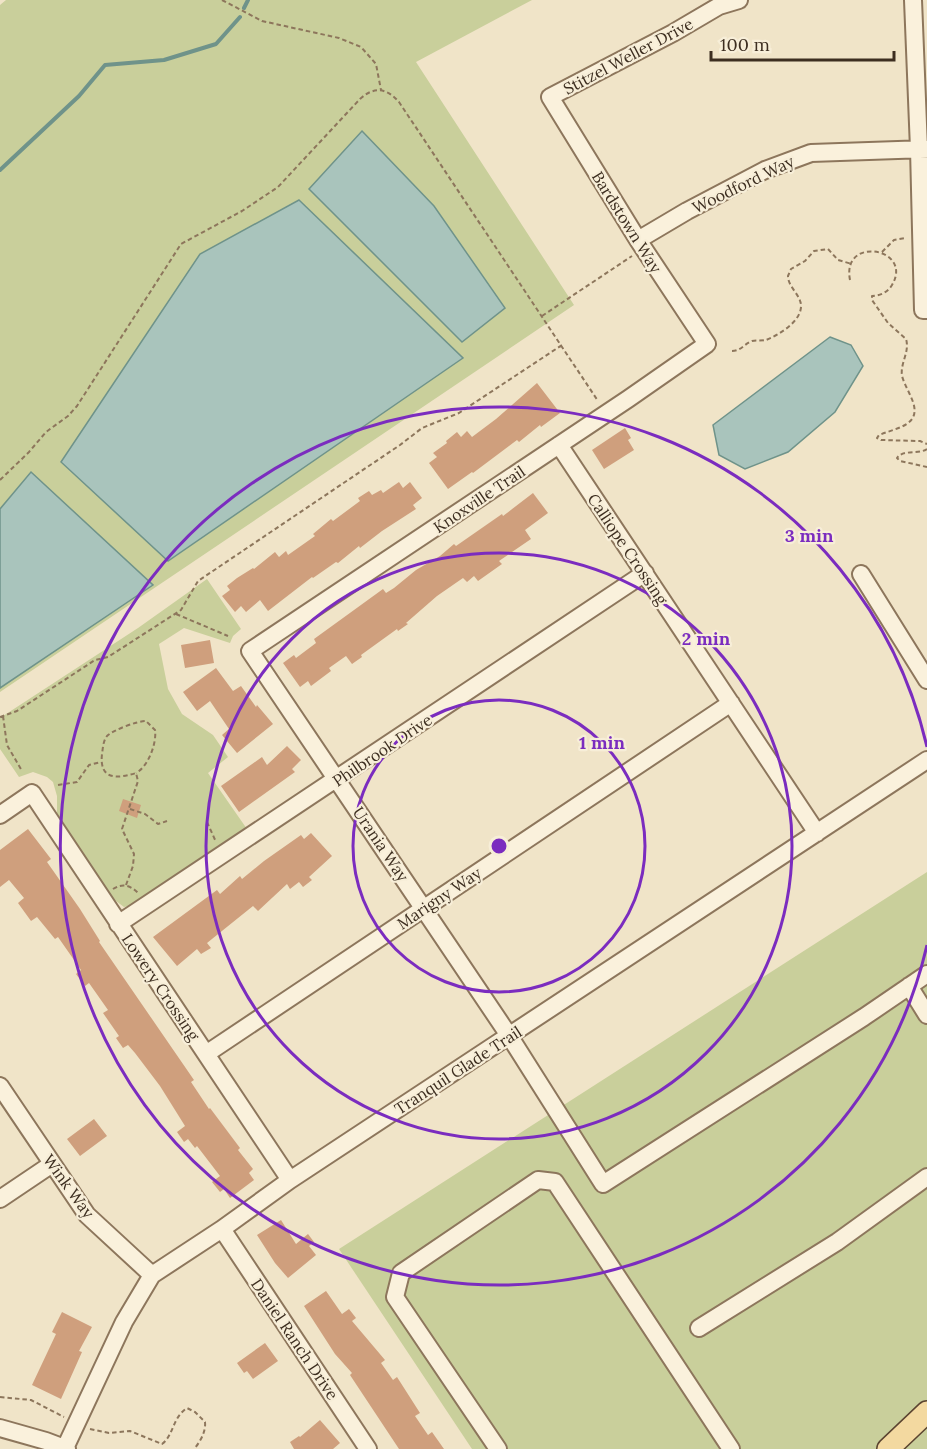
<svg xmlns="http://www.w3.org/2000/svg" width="927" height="1449" viewBox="0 0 927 1449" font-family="Lora,serif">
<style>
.green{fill:#c9cf9b}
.water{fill:#a9c4bc;stroke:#6f938a;stroke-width:1.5}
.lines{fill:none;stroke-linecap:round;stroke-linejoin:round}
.stream{stroke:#6f938a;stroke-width:4}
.building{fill:#cf9f7d}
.minor-casing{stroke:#8d765c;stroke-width:20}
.major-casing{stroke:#5b4430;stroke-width:24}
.path{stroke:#8d765c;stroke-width:2;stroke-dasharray:4.5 3;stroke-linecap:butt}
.minor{stroke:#faf1dc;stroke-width:16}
.major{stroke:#f3d9a0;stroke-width:21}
.ring{fill:none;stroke:#7b2cbf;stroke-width:3}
.labels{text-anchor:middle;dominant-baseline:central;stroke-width:4.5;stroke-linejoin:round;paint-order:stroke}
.street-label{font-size:16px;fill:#3d2e20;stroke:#f7eed8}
.centre{fill:#7b2cbf;stroke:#f7eed8;stroke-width:3}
.ring-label{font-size:18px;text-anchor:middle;font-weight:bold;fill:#7b2cbf;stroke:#f7eed8;stroke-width:4.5;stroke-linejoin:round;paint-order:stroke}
</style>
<rect width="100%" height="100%" fill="#f0e4c8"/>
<path class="green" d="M6 0H532L416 62 574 305 0 692V5Z
M207 579 241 629 233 636 230 643 184 628 159 644 168 689 182 714 213 735 228 757 208 773 247 829 134 905 124 907 112 898 57 813V796L53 782 47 777 33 772 19 777 0 749V718L138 628Z
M927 872V1449H472L339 1249Z"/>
<path class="water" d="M362 131 434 206 505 308 462 342 309 189Z
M299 200 463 358 168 561 61 462 200 254Z
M830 337 851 345 863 366 835 412 788 452 745 469 719 455 713 425Z
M31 472 153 585 0 688V509Z"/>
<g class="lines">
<path class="stream" d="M244 8 248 0
M0 170 79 96 105 65 164 60 216 44 240 17"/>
</g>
<path class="building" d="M537 383 560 413 541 427 540 425 519 442 517 440 473 473 472 472 448 489 429 463 437 457 433 453 447 443 446 441 457 432 461 437 467 431 472 437 496 419Z
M625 428 631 438 628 440 634 450 604 469 592 450Z
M399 482 403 488 410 482 422 498 413 505 416 509 382 531 360 548 359 546 338 563 336 562 313 578 312 577 268 611 260 600 246 612 241 606 235 612 222 596 230 590 227 586 237 578 253 568 254 569 275 552 279 557 286 551 288 555 315 536 313 534 331 519 333 521 360 501 358 498 369 491 372 495 381 490 383 493Z
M533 493 548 513 525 530 531 539 499 561 502 564 478 581 474 576 467 582 463 578 437 596 406 623 408 624 398 631 397 629 361 655 362 657 352 664 346 656 329 668 331 671 311 686 308 681 300 687 283 663 294 655 296 658 316 643 314 639 383 589 386 593 394 588 416 570 440 556 454 544 456 546 502 514 503 516Z
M210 640 214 663 185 668 181 645Z
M216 668 233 691 241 686 256 707 257 705 273 724 237 753 222 735 229 729 210 701 197 711 183 692Z
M287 746 301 760 292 769 295 772 239 812 221 786 262 757 267 765Z
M123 799 141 805 137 818 119 811Z
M28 829 51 859 47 862 80 909 100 941 99 942 194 1080 191 1082 209 1109 210 1108 240 1148 238 1150 253 1169 249 1173 254 1180 230 1198 224 1189 220 1192 212 1182 220 1176 197 1146 195 1148 188 1139 184 1142 177 1132 185 1126 160 1086 135 1053 128 1045 123 1048 116 1038 119 1036 103 1013 108 1010 89 983 85 986 76 974 81 970 58 937 55 939 37 917 31 921 18 903 24 898 9 880 0 887V850Z
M311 833 332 856 309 877 312 880 303 887 299 882 290 889 287 884 258 911 253 906 207 943 211 948 201 954 197 949 177 966 153 937 217 890 220 894 240 876 242 879 264 861 301 835 304 839Z
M94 1119 107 1136 80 1156 67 1139Z
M281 1220 296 1244 308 1234 314 1242 309 1246 316 1255 288 1278 275 1263 257 1235Z
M326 1291 342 1314 349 1309 356 1318 352 1321 385 1360 381 1363 393 1380 397 1377 420 1413 415 1416 428 1435 432 1432 444 1449H399L350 1375 352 1373 335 1354 304 1306Z
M62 1312 92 1327 79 1351 82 1352 61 1399 32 1385 56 1334 52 1332Z
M265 1343 278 1361 253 1379 247 1371 244 1373 237 1363Z
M320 1420 340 1443 333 1449H294L290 1442 299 1436 300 1437Z"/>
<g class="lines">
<defs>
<path id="minor" d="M739 0 719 6 673 33 550 97 638 240 707 344 628 399 250 651 510 1037 603 1184 864 1017 927 974
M913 0 919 149 923 310H927
M638 240 687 211 765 170 811 153 927 149
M559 445 817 833
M861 574 927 680
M0 815 32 793 290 1180
M118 924 645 573
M909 986 927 1015
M206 1054 731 703
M0 1086 87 1215 152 1275
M0 1199 52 1164
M222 1229 368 1449
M699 1328 837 1242 927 1177
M0 1428 46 1441 67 1449
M65 1448 124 1322 152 1275 222 1229 290 1180 927 760
M498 1449 395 1297 401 1273 538 1180 555 1182 731 1449"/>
<path id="major" d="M888 1449 927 1412"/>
</defs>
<use href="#minor" class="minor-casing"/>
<use href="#major" class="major-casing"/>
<path class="path" d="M222 0 262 21 339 38 361 47 376 64 381 90
M882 252 894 240 906 238
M850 280C841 235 914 248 892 285 888 292 880 296 872 296V300L888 323 906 339C910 352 900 363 902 376 904 383 908 390 911 397 924 425 899 427 879 435L877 438 881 440 920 441 927 444
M542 316 632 256
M732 351C741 351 744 344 752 341 757 340 762 341 766 340 779 335 802 321 801 305 800 294 788 287 788 276L791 269 805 261 814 251 828 249 838 260 852 264
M927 449C918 455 903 449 897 458L900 461 927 467
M0 480 29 452 46 432 68 416 77 406 181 244 242 211 278 187 360 99C374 86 387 88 399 102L598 401
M176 614 228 636
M3 716 7 745 22 771
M0 717 17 711 95 660 108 657 181 610 198 581 400 445 422 428 459 413 562 345
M58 785 77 782 89 765 101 762
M130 809 145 814 158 824 167 821
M207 822 216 842
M126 885 133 866 134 854 122 829 138 781 136 773C117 779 99 780 102 754 103 748 103 741 107 736 113 730 137 721 146 721L155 730C157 743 148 767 136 773
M113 889C122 883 131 885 139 894
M0 1397 31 1400 64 1417
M90 1429 109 1433 130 1431 162 1444C174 1435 172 1418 187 1408L195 1412 205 1422C206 1432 200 1442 194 1449"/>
<use href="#minor" class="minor"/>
<use href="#major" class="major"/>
</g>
<g class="ring">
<circle cx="499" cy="846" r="146"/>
<circle cx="499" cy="846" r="293"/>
<path d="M927 945A439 439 0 1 1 927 747"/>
</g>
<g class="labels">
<g class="street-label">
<text transform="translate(628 56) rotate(-28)">Stitzel Weller Drive</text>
<text transform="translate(743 184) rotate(-26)">Woodford Way</text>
<text transform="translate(627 222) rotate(58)">Bardstown Way</text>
<text transform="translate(479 499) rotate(-34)">Knoxville Trail</text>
<text transform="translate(628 549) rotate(56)">Calliope Crossing</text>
<text transform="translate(382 750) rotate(-34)">Philbrook Drive</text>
<text transform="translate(381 844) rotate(56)">Urania Way</text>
<text transform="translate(439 898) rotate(-34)">Marigny Way</text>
<text transform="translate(161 987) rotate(56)">Lowery Crossing</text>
<text transform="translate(458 1070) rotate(-33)">Tranquil Glade Trail</text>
<text transform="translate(69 1186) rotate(54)">Wink Way</text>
<text transform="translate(295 1339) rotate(56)">Daniel Ranch Drive</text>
</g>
</g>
<circle cx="499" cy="846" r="9" class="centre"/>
<g class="ring-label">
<text x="809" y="542">3 min</text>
<text x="706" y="645">2 min</text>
<text x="602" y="749">1 min</text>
</g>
<path d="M711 51v9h183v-9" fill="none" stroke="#3d2e20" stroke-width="3"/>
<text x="720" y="51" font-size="18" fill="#3d2e20" stroke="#f7eed8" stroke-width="4.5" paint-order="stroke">100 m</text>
</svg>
